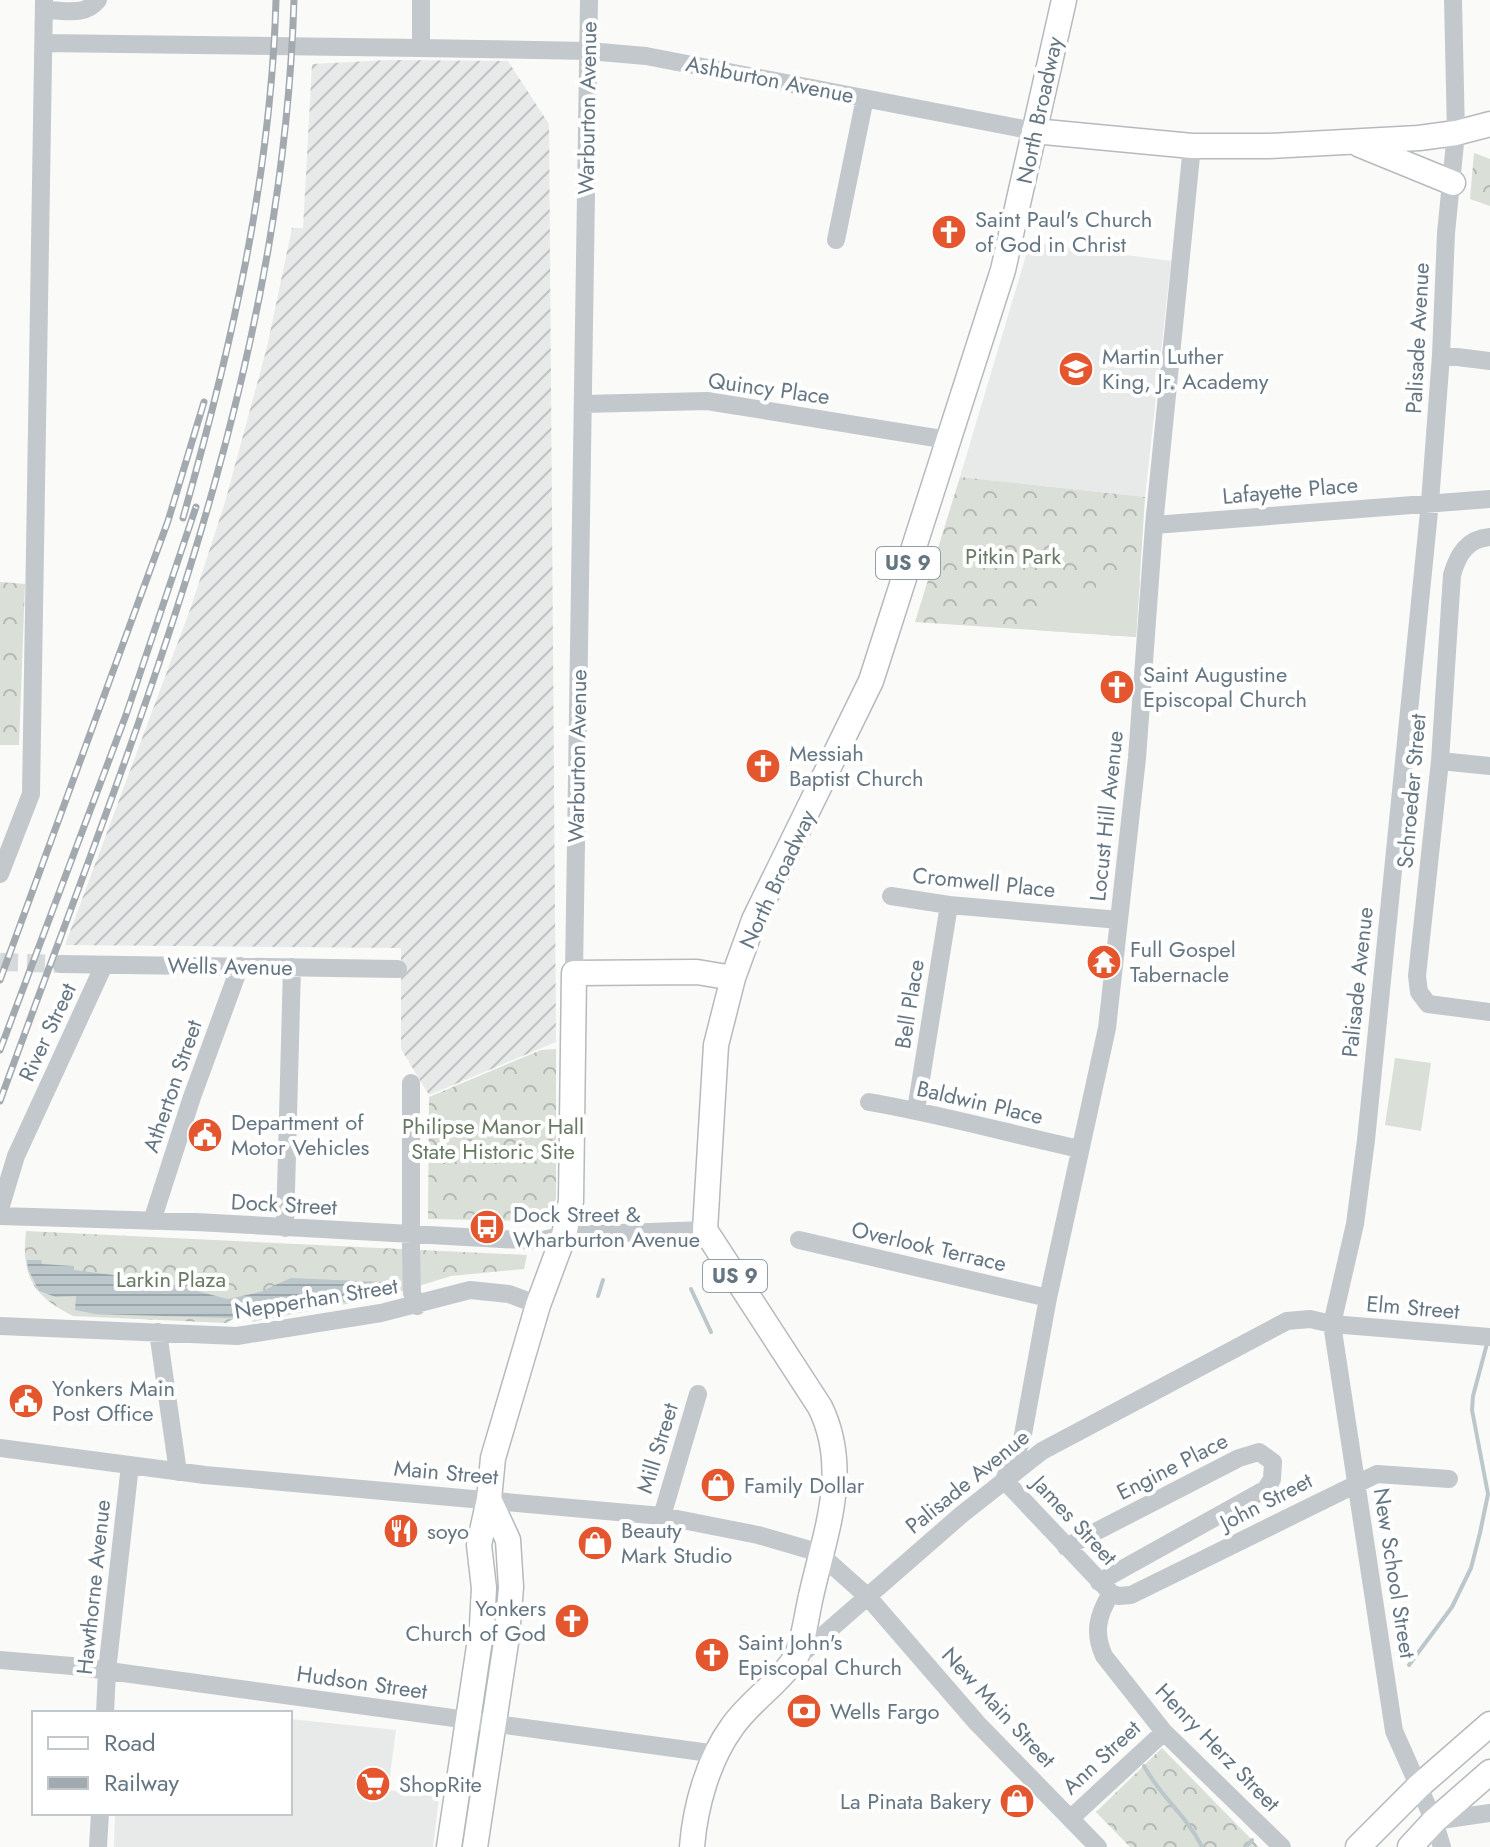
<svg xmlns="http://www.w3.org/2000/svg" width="1490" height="1847" viewBox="0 0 1490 1847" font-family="Jost,sans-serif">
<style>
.built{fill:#e8e9e9}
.industrial{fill:url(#industrial-furrows)}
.forest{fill:url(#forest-crowns)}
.pitch{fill:#dadfd7}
.water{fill:url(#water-rules)}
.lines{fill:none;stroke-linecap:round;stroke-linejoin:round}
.stream{stroke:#bbc7cb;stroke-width:4}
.minor-tunnel{stroke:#d5d9db;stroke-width:18;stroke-dasharray:18 9;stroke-linecap:butt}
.major-casing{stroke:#b5babe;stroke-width:27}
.minor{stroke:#c3c8cc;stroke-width:18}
.major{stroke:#fff;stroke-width:24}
.rail-casing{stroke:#a2aab0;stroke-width:7}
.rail{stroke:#fff;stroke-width:4;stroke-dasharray:12;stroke-linecap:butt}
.labels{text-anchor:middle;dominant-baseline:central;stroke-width:8;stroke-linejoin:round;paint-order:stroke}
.shield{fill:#fff;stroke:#939fa8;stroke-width:2}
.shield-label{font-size:20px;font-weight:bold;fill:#657683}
.street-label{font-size:22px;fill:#657683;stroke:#fff}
.poi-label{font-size:22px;fill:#657683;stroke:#fff;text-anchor:start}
.park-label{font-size:22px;fill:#687a64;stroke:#fff}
</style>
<defs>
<pattern id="industrial-furrows" width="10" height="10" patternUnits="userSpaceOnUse" patternTransform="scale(2)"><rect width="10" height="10" fill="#e8e9e9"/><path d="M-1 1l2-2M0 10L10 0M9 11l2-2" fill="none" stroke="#c0c1c2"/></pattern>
<pattern id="forest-crowns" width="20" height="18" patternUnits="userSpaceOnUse" patternTransform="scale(2)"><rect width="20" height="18" fill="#dadfd7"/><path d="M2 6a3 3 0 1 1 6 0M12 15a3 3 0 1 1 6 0" fill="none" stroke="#b4b9b4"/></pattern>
<pattern id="water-rules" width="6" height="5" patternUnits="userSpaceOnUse" patternTransform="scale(2)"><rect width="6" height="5" fill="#bbc7cb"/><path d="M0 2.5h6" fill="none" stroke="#9ca6aa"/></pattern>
</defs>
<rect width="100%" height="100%" fill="#fafaf8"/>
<path class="built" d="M1030 242 1171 261 1145 497 960 477Z
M290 1719 396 1730 388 1790 439 1797 433 1847H114L115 1813H290Z"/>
<path class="industrial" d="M389 60 508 61 549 124 556 1042 429 1095 401 1049V948L65 945 191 607 225 502 267 347 292 228H303L312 64Z"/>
<path class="forest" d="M1474 153 1490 159V206L1470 199Z
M960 477 1145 497 1136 637 915 622Z
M0 582 25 584 19 745H0Z
M556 1049V1199L551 1211 534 1221 428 1219 429 1097 541 1050Z
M26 1231 527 1255 524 1269 451 1276 383 1297 252 1322 248 1317 240 1315 226 1323 73 1316C33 1296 21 1276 26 1231Z
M1162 1748 1252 1840 1259 1847H1130L1096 1812Z"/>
<path class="pitch" d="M1097 576 1140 579 1136 637 1035 630 1038 593 1095 598Z
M1395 1058 1431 1063 1421 1131 1385 1125Z"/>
<path class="water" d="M27 1260H41L42 1264 74 1266V1270L153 1280 228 1299 260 1292 291 1278 382 1282 381 1295 254 1319 240 1315 231 1318 95 1314 75 1310 76 1296 56 1297 39 1291 28 1269Z"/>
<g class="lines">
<path class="stream" d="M691 1289 711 1332
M598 1296 603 1280
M1409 1665 1452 1607 1471 1568 1480 1533 1488 1494 1472 1410 1473 1396 1488 1340
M1144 1766C1160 1796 1187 1816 1202 1847
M1246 1847 1252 1840"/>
<path class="minor-tunnel" d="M0 962 61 964"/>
<defs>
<path id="major" d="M1034 131 1192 146H1268L1419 138 1456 133 1490 124
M1360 145 1453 183
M449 1847 482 1626 484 1588 479 1545 489 1499 493 1458 538 1305 564 1235 571 1201 574 973 697 972 733 978
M475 1847 507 1636 511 1587 508 1540 489 1499
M692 1847C695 1807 708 1760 732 1727 749 1702 777 1685 794 1660 803 1648 807 1612 811 1596 825 1533 851 1470 820 1407L705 1230 716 1045 733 978 754 920 871 681 1003 270 1064 0
M1358 1847 1419 1786 1490 1724
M1410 1847 1434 1821 1490 1772"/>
</defs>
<use href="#major" class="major-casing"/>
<path class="minor" d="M45 10C65 10 84 17 98 0
M45 43 421 48 588 51 646 56 1034 131
M421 48V0
M836 240 865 98
M1441 355 1490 361
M583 404 707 401 948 440
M1154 525 1490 499
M1490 537C1467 539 1458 554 1452 575L1440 761 1417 976 1419 992 1428 1004 1490 1012
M1440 761 1490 766
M0 874 31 794 44 0
M891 896 949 905 1119 920
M61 964 398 969
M574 973 589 0
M411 1083V1250L412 1293 417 1306
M869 1102C940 1114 1010 1134 1080 1149
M916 1110 949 905
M0 1209 16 1156 104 965
M0 1216 196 1222 539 1241 564 1235 705 1230
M152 1221 192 1097 240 966
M285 1228 292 967
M799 1240 1048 1298
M0 1326 237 1336 381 1313 470 1290 509 1294 538 1305
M158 1332 178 1472
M0 1448 205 1475 662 1516 758 1535 810 1550 822 1556 868 1597 977 1723 1098 1847
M662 1516 698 1394
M1066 1547 1239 1458 1259 1452 1273 1462 1272 1479 1266 1489 1099 1582
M1111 1593 1004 1480 1022 1440 1048 1298 1107 1028 1137 758 1154 525 1192 146
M1111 1593 1118 1596 1131 1595 1377 1474 1449 1479
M1111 1593C1098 1615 1093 1632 1104 1656L1164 1732 1282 1847
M796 1659 961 1515 1042 1451 1287 1321 1310 1319 1332 1324 1490 1337
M0 1660 72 1666 717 1754
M105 1713 107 1671 130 1465
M1071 1818 1164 1732
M1434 1821 1490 1813
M98 1847 100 1813
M1442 1847 1434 1821 1394 1731 1332 1324 1355 1224 1366 1140 1430 502 1441 355 1446 233 1456 133 1453 0"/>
<use href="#major" class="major"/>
<defs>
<path id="rail" d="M183 518C231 348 271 178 276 0
M0 980 168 521 204 402
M0 1050 126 715 196 507
M0 1101C131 740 282 391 294 0"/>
</defs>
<use href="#rail" class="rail-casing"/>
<use href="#rail" class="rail"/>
</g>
<defs>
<symbol id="church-disc" viewBox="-11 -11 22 22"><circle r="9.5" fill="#e4572e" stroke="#fff"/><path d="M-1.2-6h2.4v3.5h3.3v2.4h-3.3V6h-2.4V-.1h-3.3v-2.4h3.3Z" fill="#fff"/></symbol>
<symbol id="school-disc" viewBox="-11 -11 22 22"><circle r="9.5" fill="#e4572e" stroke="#fff"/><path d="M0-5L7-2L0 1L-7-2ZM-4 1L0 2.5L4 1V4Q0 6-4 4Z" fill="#fff"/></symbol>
<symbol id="temple-disc" viewBox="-11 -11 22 22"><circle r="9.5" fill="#e4572e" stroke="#fff"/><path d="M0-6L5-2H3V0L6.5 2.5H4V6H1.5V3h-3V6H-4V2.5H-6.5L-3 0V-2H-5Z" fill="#fff"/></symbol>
<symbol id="civic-disc" viewBox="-11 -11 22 22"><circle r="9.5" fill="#e4572e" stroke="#fff"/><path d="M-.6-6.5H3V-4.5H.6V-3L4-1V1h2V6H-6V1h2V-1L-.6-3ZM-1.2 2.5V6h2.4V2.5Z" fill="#fff"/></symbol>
<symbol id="bus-disc" viewBox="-11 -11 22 22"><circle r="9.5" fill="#e4572e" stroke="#fff"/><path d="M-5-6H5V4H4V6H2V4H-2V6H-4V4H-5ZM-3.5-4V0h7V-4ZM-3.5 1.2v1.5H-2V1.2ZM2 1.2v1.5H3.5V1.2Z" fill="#fff"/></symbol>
<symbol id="shop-disc" viewBox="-11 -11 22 22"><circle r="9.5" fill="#e4572e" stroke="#fff"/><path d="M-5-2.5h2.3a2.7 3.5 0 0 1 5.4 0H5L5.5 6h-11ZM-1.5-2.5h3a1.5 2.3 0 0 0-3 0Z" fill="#fff"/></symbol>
<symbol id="restaurant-disc" viewBox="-11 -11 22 22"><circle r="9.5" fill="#e4572e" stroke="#fff"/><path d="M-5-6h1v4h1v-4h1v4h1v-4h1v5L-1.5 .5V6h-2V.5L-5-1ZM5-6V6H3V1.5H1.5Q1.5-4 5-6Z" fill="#fff"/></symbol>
<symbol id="bank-disc" viewBox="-11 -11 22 22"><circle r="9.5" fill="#e4572e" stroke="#fff"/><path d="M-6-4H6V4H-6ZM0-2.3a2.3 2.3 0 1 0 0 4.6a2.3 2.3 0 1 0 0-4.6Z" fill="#fff"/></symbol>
<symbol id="supermarket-disc" viewBox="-11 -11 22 22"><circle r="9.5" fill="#e4572e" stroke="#fff"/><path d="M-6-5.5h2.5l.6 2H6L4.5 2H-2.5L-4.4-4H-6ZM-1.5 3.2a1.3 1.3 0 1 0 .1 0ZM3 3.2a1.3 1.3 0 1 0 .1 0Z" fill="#fff"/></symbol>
</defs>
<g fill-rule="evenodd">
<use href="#church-disc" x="929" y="212" width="40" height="40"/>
<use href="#school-disc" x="1056" y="349" width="40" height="40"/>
<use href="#church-disc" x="1097" y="667" width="40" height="40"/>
<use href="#church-disc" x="743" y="746" width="40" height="40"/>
<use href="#temple-disc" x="1084" y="942" width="40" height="40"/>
<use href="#civic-disc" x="185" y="1115" width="40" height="40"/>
<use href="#bus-disc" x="467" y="1207" width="40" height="40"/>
<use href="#civic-disc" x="6" y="1381" width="40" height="40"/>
<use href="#shop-disc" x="698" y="1465" width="40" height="40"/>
<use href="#restaurant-disc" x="381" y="1511" width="40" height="40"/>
<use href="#shop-disc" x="575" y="1523" width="40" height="40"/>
<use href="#church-disc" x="552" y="1601" width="40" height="40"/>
<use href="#church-disc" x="692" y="1635" width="40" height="40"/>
<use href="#bank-disc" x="784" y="1691" width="40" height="40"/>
<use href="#supermarket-disc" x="353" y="1764" width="40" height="40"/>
<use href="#shop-disc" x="997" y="1781" width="40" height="40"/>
</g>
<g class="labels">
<g class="shield">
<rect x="876" y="547" width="64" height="32" rx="6"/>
<rect x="703" y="1260" width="64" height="32" rx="6"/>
</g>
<g class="shield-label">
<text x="908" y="563">US 9</text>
<text x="735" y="1276">US 9</text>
</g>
<g class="street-label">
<text transform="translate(770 79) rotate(11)">Ashburton Avenue</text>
<text transform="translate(587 108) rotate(-89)">Warburton Avenue</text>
<text transform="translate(1039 110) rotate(-78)">North Broadway</text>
<text transform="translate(1417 338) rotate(-87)">Palisade Avenue</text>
<text transform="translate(769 388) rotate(8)">Quincy Place</text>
<text transform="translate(1290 490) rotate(-5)">Lafayette Place</text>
<text transform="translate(577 756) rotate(-89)">Warburton Avenue</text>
<text transform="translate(1411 791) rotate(-85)">Schroeder Street</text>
<text transform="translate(1106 816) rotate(-84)">Locust Hill Avenue</text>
<text transform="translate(777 879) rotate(-65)">North Broadway</text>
<text transform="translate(984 882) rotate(6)">Cromwell Place</text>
<text transform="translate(230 966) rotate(1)">Wells Avenue</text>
<text transform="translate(1357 982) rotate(-84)">Palisade Avenue</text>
<text transform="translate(909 1004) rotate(-81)">Bell Place</text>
<text transform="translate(47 1032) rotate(-65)">River Street</text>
<text transform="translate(172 1086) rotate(-71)">Atherton Street</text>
<text transform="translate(980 1102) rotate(13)">Baldwin Place</text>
<text transform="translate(284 1204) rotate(3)">Dock Street</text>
<text transform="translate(929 1246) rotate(13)">Overlook Terrace</text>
<text transform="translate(316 1298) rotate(-9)">Nepperhan Street</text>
<text transform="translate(1413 1307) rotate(5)">Elm Street</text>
<text transform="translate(657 1448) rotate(-73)">Mill Street</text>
<text transform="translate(1172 1466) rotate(-27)">Engine Place</text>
<text transform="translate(446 1472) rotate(5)">Main Street</text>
<text transform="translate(967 1481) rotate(-39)">Palisade Avenue</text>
<text transform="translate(1266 1501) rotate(-27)">John Street</text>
<text transform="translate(1075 1520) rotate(47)">James Street</text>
<text transform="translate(1395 1573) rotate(81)">New School Street</text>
<text transform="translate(93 1587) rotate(-84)">Hawthorne Avenue</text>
<text transform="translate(362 1682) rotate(8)">Hudson Street</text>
<text transform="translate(999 1707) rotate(47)">New Main Street</text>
<text transform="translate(1218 1747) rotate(46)">Henry Herz Street</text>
<text transform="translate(1101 1757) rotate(-43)">Ann Street</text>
</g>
<g class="poi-label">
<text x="975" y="219">Saint Paul's Church<tspan x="975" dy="25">of God in Christ</tspan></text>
<text x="1102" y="356">Martin Luther<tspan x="1102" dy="25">King, Jr. Academy</tspan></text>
<text x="1143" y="674">Saint Augustine<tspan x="1143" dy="25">Episcopal Church</tspan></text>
<text x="789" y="753">Messiah<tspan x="789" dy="25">Baptist Church</tspan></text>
<text x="1130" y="949">Full Gospel<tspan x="1130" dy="25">Tabernacle</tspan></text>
<text x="231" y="1122">Department of<tspan x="231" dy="25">Motor Vehicles</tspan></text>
<text x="513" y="1214">Dock Street &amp;<tspan x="513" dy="25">Wharburton Avenue</tspan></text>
<text x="52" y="1388">Yonkers Main<tspan x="52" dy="25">Post Office</tspan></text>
<text x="744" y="1485">Family Dollar</text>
<text x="621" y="1530">Beauty<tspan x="621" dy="25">Mark Studio</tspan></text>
<text x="427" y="1531">soyo</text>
<text x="546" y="1608" text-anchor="end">Yonkers<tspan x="546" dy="25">Church of God</tspan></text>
<text x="738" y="1642">Saint John's<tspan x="738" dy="25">Episcopal Church</tspan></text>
<text x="830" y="1711">Wells Fargo</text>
<text x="399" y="1784">ShopRite</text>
<text x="991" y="1801" text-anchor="end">La Pinata Bakery</text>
</g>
<g class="park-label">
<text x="1013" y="556">Pitkin Park</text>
<text x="493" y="1126">Philipse Manor Hall<tspan x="493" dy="25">State Historic Site</tspan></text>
<text x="171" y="1279">Larkin Plaza</text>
</g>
</g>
<rect x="32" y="1711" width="260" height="104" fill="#ffffff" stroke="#c1c8cd" stroke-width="2"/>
<rect x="48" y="1737" width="40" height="12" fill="#ffffff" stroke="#c1c8cd" stroke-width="2"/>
<text x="104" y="1751" font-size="24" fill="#657683">Road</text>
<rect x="48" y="1777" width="40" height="12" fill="#a2aab0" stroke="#c1c8cd" stroke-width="2"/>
<text x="104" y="1791" font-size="24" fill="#657683">Railway</text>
</svg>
